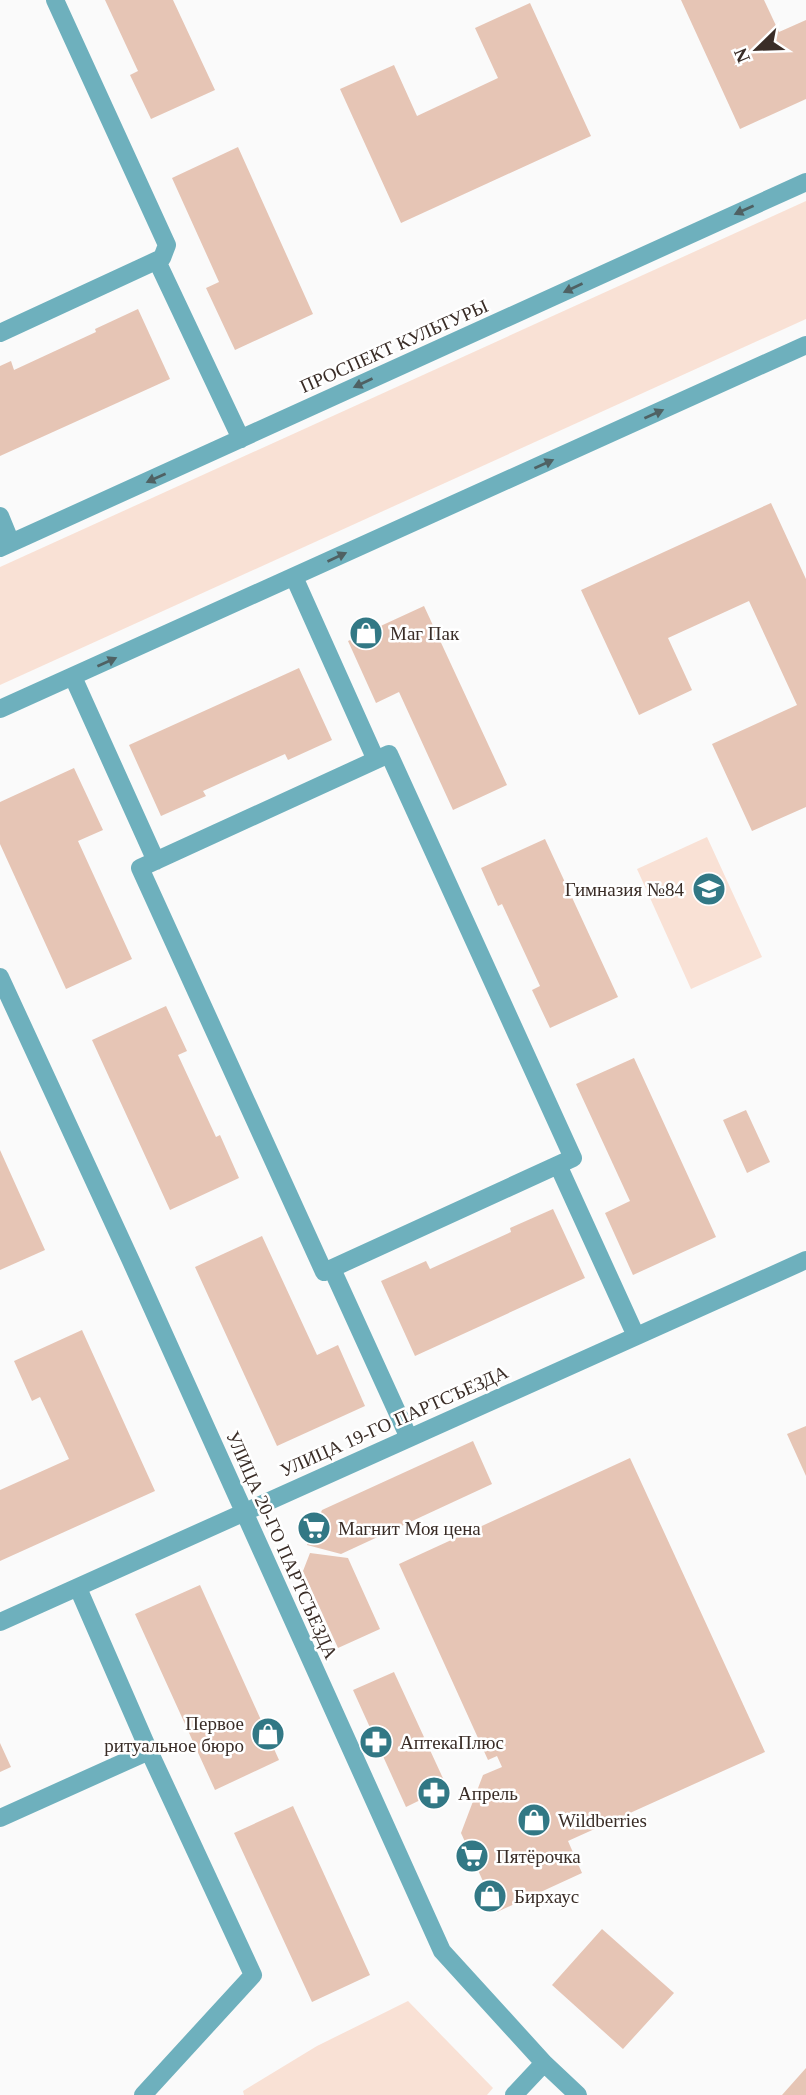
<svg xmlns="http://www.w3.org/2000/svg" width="806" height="2095" viewBox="0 0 806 2095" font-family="'Times New Roman',serif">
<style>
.green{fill:#f9e1d5}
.building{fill:#e6c5b5}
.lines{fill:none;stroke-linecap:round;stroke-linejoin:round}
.minor{stroke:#6eb0bd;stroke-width:18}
.oneway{fill:#4f6163}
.labels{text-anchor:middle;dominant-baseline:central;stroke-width:5;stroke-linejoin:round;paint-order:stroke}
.street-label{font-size:19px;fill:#3a2d27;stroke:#fff}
.poi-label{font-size:19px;fill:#3a2d27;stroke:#fff;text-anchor:start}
</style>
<rect width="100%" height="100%" fill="#fafafa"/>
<path class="green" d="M806 201V319L0 685V567Z
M707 837 762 957 691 989 637 869Z
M408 2001 493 2088 487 2095H244L243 2091 317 2046Z"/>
<path class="building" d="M105 0H173L215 90 151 119 130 75 138 71Z
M681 0H764L779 32 806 20V99L740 129Z
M530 3 591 136 401 223 340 89 394 65 417 116 498 78 475 28Z
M238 147 313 314 235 350 206 288 219 282 172 178Z
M138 309 170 379 0 456V366L11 361 14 370 96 332 95 329Z
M771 503 806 579V807L752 831 712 744 797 705 749 601 668 638 692 690 639 715 581 590Z
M424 606 507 785 453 810 399 692 376 703 348 641Z
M299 668 332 740 288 760 285 754 203 791 206 796 161 816 129 745Z
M74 768 103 830 78 841 132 959 66 989 0 844V802Z
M545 839 618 997 550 1028 532 990 540 986 502 904 498 906 481 868Z
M166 1006 187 1051 178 1055 216 1137 220 1135 239 1178 170 1210 92 1040Z
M634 1058 716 1237 633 1275 605 1213 630 1201 576 1084Z
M746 1110 770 1162 747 1173 723 1120Z
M0 1150 45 1250 0 1270Z
M553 1209 585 1278 415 1356 381 1281 426 1261 430 1269 511 1232 510 1228Z
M262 1236 317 1355 338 1345 365 1406 277 1446 195 1267Z
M82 1330 155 1491 0 1561V1490L69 1459 40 1397 32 1401 14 1361Z
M806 1426V1476L787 1434Z
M473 1441 492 1484 341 1554 307 1545 322 1510Z
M630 1458 765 1752 568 1841 582 1873 497 1912 461 1833 483 1775 502 1767 497 1756 488 1760 399 1564Z
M310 1553 348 1558 380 1629 338 1648 303 1571Z
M200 1585 279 1760 215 1790 135 1614Z
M394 1672 447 1787 406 1807 353 1690Z
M0 1743 11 1767 0 1772Z
M293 1806 370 1975 312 2002 234 1833Z
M602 1929 674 1993 623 2049 552 1985Z
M806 2068V2095H782Z"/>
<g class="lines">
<path class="minor" d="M157 261 241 439
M0 333 162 258 167 245 55 0
M0 516 11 543
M0 548 806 182
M294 577 376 760
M73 677 156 861
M0 709 806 345
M389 754 573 1158 324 1272 140 868Z
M0 977 131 1261 442 1951 544 2063 578 2095
M558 1165 636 1336
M332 1269 409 1438
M78 1588 149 1751 253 1975 143 2095
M0 1622 806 1260
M0 1818 149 1751
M514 2095 544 2063"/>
</g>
<defs><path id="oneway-solid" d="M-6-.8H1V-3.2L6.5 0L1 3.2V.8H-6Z" transform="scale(1.75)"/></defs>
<g class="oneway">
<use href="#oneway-solid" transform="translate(744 210) rotate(156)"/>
<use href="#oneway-solid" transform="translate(573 288) rotate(155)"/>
<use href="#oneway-solid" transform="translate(363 383) rotate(155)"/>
<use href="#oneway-solid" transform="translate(654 414) rotate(-24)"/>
<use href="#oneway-solid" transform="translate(544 464) rotate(-24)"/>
<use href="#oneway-solid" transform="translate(156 478) rotate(156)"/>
<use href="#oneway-solid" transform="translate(337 557) rotate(-25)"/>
<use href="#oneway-solid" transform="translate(107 662) rotate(-24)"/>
</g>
<defs>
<symbol id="shop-disc" viewBox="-11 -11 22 22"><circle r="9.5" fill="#327885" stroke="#fff"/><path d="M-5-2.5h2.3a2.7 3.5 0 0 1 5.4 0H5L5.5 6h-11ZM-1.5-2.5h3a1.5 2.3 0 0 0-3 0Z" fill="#fff"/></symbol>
<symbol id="school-disc" viewBox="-11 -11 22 22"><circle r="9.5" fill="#327885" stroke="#fff"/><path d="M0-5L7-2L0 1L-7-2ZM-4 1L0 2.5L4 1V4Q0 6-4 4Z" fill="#fff"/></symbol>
<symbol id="supermarket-disc" viewBox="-11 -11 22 22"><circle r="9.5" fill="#327885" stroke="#fff"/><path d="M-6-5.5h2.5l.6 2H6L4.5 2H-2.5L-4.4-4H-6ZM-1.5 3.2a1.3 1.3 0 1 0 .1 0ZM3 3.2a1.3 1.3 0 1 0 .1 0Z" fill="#fff"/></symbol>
<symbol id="pharmacy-disc" viewBox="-11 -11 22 22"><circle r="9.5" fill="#327885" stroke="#fff"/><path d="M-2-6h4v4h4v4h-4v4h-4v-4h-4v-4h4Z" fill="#fff"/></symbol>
</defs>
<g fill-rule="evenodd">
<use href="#shop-disc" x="347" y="614" width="38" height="38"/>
<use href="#school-disc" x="690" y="870" width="38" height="38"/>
<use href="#supermarket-disc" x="295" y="1509" width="38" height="38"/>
<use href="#shop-disc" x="249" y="1715" width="38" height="38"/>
<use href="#pharmacy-disc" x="357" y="1723" width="38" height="38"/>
<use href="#pharmacy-disc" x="415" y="1774" width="38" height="38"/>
<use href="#shop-disc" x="515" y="1801" width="38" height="38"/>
<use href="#supermarket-disc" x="453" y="1837" width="38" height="38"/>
<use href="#shop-disc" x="471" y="1877" width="38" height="38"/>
</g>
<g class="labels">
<g class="street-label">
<text transform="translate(394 346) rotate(-24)">ПРОСПЕКТ КУЛЬТУРЫ</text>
<text transform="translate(394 1421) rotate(-24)">УЛИЦА 19-ГО ПАРТСЪЕЗДА</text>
<text transform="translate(282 1545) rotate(66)">УЛИЦА 20-ГО ПАРТСЪЕЗДА</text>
</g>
<g class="poi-label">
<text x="390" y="633">Маг Пак</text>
<text x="684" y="889" text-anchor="end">Гимназия №84</text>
<text x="338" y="1528">Магнит Моя цена</text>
<text x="244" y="1723" text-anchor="end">Первое<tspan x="244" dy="22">ритуальное бюро</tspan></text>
<text x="400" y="1742">АптекаПлюс</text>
<text x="458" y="1793">Апрель</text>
<text x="558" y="1820">Wildberries</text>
<text x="496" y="1856">Пятёрочка</text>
<text x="514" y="1896">Бирхаус</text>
</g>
</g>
<g transform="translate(757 49) rotate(247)" stroke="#ffffff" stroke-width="5" paint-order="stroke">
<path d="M0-5L12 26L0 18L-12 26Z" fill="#3a2d27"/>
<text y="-10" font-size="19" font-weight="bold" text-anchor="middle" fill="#3a2d27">N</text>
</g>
</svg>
